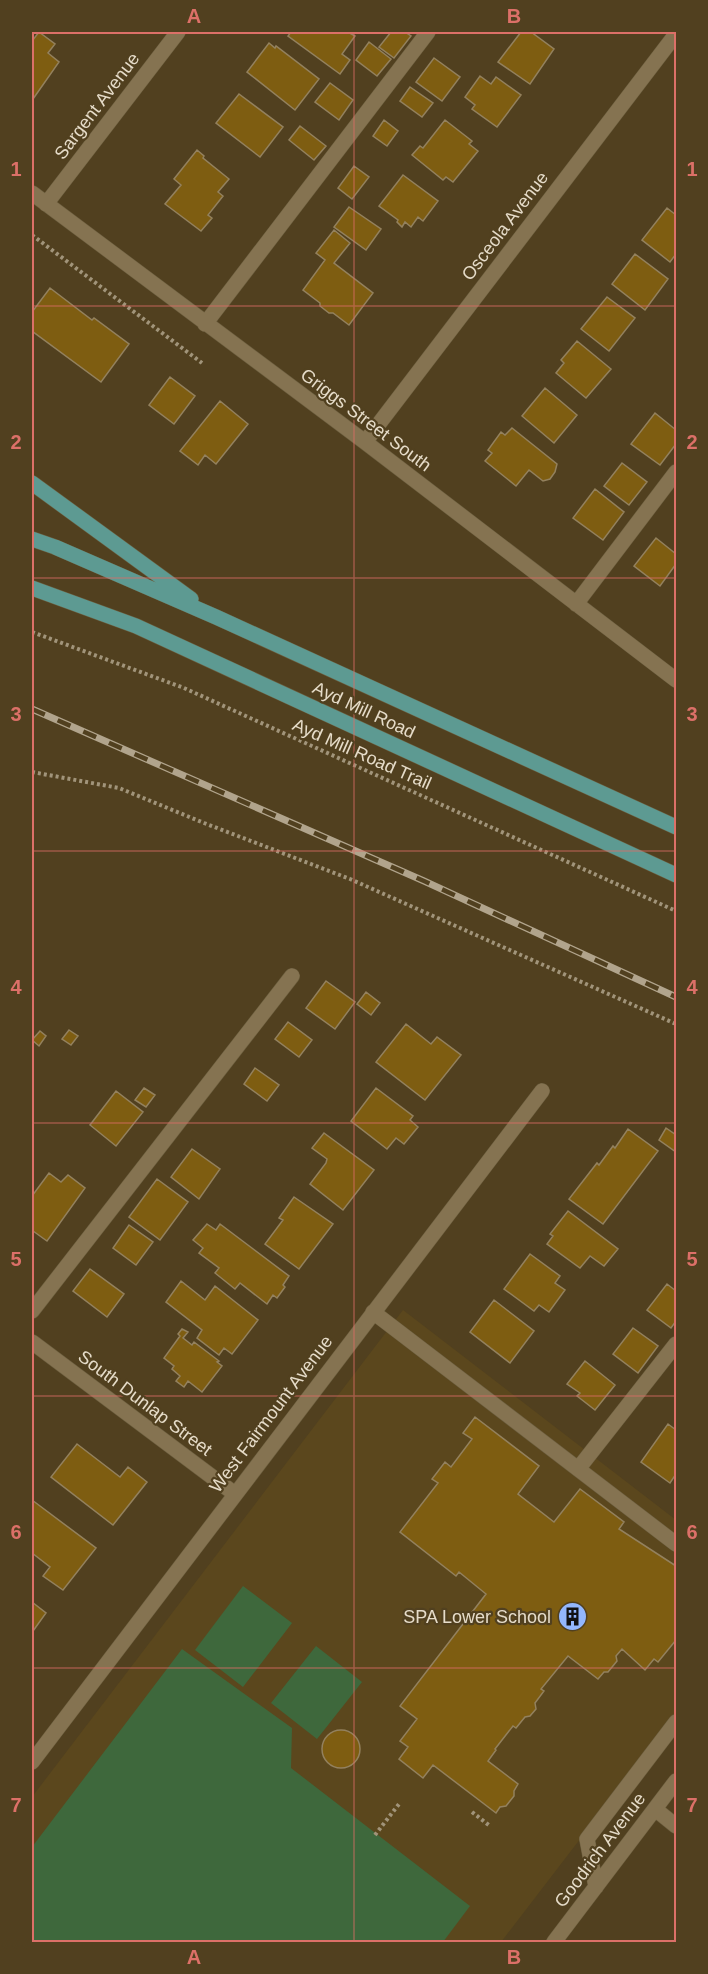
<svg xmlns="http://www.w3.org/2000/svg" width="708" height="1974" viewBox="0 0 708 1974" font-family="Helvetica,sans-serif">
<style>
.built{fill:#5b471d}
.green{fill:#3e683c}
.building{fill:#7e5d11;stroke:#93815e;stroke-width:1.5}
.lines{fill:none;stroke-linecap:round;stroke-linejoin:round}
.minor-casing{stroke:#6b5d3e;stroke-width:16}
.major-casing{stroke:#6b5d3e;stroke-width:16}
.path{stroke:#a1947a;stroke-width:4;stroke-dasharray:3 3;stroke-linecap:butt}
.minor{stroke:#857351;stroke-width:15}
.major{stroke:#5d9a92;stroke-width:15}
.rail-casing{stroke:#b1a48c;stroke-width:7}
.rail{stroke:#51401f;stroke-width:4.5;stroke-dasharray:14;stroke-linecap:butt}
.grid{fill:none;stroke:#dc7068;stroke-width:1.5;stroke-opacity:0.55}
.labels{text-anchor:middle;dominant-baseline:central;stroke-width:4.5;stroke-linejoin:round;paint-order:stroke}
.street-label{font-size:18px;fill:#e6dcc9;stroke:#51401f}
.poi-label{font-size:18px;fill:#e6dcc9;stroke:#51401f;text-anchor:end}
.neatline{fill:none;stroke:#dc7068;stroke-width:2}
.grid-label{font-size:20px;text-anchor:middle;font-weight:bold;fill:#dc7068}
</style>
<rect width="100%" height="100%" fill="#51401f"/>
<path class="built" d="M403 1310 676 1520V1714L501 1942H32V1797Z"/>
<path class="green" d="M243 1586 292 1623 243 1687 195 1650Z
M316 1646 362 1682 317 1739 271 1703Z
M182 1649 292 1728 291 1768 470 1906 443 1942H32V1847Z"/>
<path class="building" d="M39 32 55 44 48 53 59 62 33 99 32 98V41Z
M291 32H348L355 36 342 54 350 60 340 74 288 36Z
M391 32H405L411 36 394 58 379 47Z
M521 32H531L554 49 530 84 498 62Z
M369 42 391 59 377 76 356 60Z
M269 43 275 48 276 46 319 79 295 110 247 72Z
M434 58 460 77 442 101 416 82Z
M480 76 491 84 496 77 521 95 497 127 472 109 475 105 465 97Z
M330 83 353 100 339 120 315 102Z
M410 87 433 103 422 117 400 101Z
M239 94 283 127 260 157 216 123Z
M384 120 398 131 387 146 373 136Z
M445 120 472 141 469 144 478 151 453 182 446 177 443 180 412 155 420 146 423 148Z
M300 126 326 146 314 160 289 140Z
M197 150 204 156 203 158 229 179 218 192 223 196 208 215 212 218 201 231 165 204 181 185 174 179Z
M354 166 369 177 352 199 338 188Z
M403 175 438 201 423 221 418 217 411 227 405 222 402 227 397 222 398 220 379 206Z
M349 207 381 229 366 250 334 227Z
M667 208 676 215V254L670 262 642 240Z
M334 230 350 243 334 263 373 293 349 325 333 313H329L320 306V303L303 290 325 260 316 253Z
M635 254 668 279 645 310 612 284Z
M50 288 92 320 94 318 129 344 101 382 32 331V312Z
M607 297 635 318 609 351 581 329Z
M577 341 611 369 586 398 556 373 564 363 561 360Z
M170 377 195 396 174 424 149 405Z
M545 388 577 415 554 443 522 416Z
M220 401 248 424 216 464 205 455 198 465 180 451Z
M655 413 676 430V444L660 465 631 444Z
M512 428 557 464 555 472 550 479 543 481 529 470 516 486 485 461 492 453 488 450 501 432 505 435Z
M622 463 647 482 629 505 604 486Z
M595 489 624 512 603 540 573 518Z
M656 538 676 554V564L660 586 634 566Z
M326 981 355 1002 335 1029 306 1008Z
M366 992 380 1003 371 1015 357 1004Z
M288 1022 312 1040 299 1057 275 1039Z
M406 1024 431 1044 437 1037 461 1055 425 1100 376 1062Z
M69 1030 78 1036 71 1045 62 1039Z
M40 1031 46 1036 39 1046 32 1040Z
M255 1068 279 1085 267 1101 244 1084Z
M144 1088 155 1095 146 1107 135 1100Z
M376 1088 413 1116 410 1120 418 1127 404 1144 396 1138 387 1149 351 1121Z
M116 1091 143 1112 116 1146 90 1125Z
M666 1128 676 1135V1152L659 1140Z
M628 1129 658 1151 603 1224 569 1199 597 1163 599 1165 613 1146 615 1148Z
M324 1133 374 1170 343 1210 310 1184 326 1163 327 1159 312 1148Z
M192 1149 220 1169 199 1199 171 1177Z
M49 1173 61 1182 68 1175 85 1188 47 1241 33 1231 32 1233V1196Z
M157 1179 188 1202 160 1240 129 1217Z
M294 1197 333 1224 299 1269 265 1244 283 1220 279 1218Z
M568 1211 618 1249 604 1266 590 1256 580 1268 547 1244 553 1236 550 1234Z
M207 1224 216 1230 220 1224 289 1276 283 1285 285 1287 277 1298 273 1295 267 1304 240 1283 235 1289 215 1273 219 1268 199 1253 203 1248 193 1240Z
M129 1225 153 1242 136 1265 113 1248Z
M530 1254 560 1276 555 1283 565 1290 549 1312 539 1305 534 1311 504 1289Z
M90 1269 124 1294 107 1317 73 1291Z
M181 1281 205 1300 215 1286 258 1320 232 1354 224 1348 219 1355 197 1338 202 1330 166 1302Z
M667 1284 676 1291V1321L671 1328 647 1310Z
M494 1300 534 1331 510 1363 470 1332Z
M633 1328 658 1346 638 1373 613 1354Z
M182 1329 188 1332 183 1338 192 1345 194 1342 219 1361 217 1362 222 1366 202 1392 188 1381 184 1387 176 1381 180 1376 172 1369 174 1366 164 1358 180 1336 178 1334Z
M585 1361 615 1385 595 1410 577 1396 580 1393 567 1384Z
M475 1417 539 1466 518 1494 554 1522 580 1489 624 1522 619 1529 676 1566V1640L658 1662 654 1659 645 1670 622 1649 616 1656 617 1661 608 1672H604L598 1679 568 1656 541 1689 544 1691 535 1703 536 1709 530 1716 525 1717 516 1728 513 1726 495 1749 496 1750 488 1761 518 1784 514 1791V1796L506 1806 500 1807 496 1813 433 1765 423 1778 399 1759 408 1747 400 1741 417 1719 400 1706 486 1594 459 1572 456 1576 400 1532 438 1483 432 1479 445 1462 451 1467 472 1439 463 1433Z
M668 1424 676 1430V1474L670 1483 641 1462Z
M77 1444 120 1477 128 1467 147 1482 113 1525 51 1477Z
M32 1500 96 1548 63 1590 43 1576 50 1567 32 1553Z
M32 1602 46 1613 33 1631 32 1630Z
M322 1749a19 19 0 1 1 38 0a19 19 0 1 1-38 0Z"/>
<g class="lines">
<defs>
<path id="minor" d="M32 193 365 442 676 680
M46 204 178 32
M205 324 428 32
M365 442 676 34
M576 604 676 472
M32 1311 292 976
M373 1312 676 1544
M32 1342 235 1494
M578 1469 676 1344
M32 1762 542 1091
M655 1809 676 1826
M596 1887 587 1839 676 1722
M554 1942 676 1781"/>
<path id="major" d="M32 483 191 599
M32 539 55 547 216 617 676 827
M32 588 136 626 676 875"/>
</defs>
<use href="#minor" class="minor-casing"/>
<use href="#major" class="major-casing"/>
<path class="path" d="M32 235 202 363
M32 632 184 688 676 911
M32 772 119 788 204 823 350 879 676 1024
M472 1812 490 1826
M375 1835 399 1804"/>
<use href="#minor" class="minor"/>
<use href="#major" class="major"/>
<defs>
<path id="rail" d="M32 709 424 881 676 997"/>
</defs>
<use href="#rail" class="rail-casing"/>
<use href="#rail" class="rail"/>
</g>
<path class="grid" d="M354 32V1942M32 306H676M32 578H676M32 851H676M32 1123H676M32 1396H676M32 1668H676"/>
<defs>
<symbol id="building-disc" viewBox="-11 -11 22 22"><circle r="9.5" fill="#93b7fd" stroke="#51401f"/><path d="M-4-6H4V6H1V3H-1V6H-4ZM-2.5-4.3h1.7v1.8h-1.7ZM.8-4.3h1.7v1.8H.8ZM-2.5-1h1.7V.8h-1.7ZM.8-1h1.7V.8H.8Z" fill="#111"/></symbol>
</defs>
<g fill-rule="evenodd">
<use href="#building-disc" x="556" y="1600" width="33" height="33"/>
</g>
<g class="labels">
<g class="street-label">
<text transform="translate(97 106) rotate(-53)">Sargent Avenue</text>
<text transform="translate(505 226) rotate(-53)">Osceola Avenue</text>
<text transform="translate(366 420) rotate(37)">Griggs Street South</text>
<text transform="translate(364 710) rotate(25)">Ayd Mill Road</text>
<text transform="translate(362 754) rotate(24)">Ayd Mill Road Trail</text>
<text transform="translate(145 1403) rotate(37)">South Dunlap Street</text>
<text transform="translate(271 1414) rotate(-53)">West Fairmount Avenue</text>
<text transform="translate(600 1850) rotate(-53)">Goodrich Avenue</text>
</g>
<g class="poi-label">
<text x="551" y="1617">SPA Lower School</text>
</g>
</g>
<rect width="708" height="1974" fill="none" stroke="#51401f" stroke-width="66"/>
<rect x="33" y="33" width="642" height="1908" class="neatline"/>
<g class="grid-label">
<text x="194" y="23">A</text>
<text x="514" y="23">B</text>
<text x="16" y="176">1</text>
<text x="692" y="176">1</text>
<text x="16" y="449">2</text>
<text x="692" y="449">2</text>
<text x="16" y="721">3</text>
<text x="692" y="721">3</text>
<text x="16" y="994">4</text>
<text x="692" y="994">4</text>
<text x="16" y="1266">5</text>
<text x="692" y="1266">5</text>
<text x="16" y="1539">6</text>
<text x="692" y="1539">6</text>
<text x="16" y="1812">7</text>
<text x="692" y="1812">7</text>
<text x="194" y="1964">A</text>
<text x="514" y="1964">B</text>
</g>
</svg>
